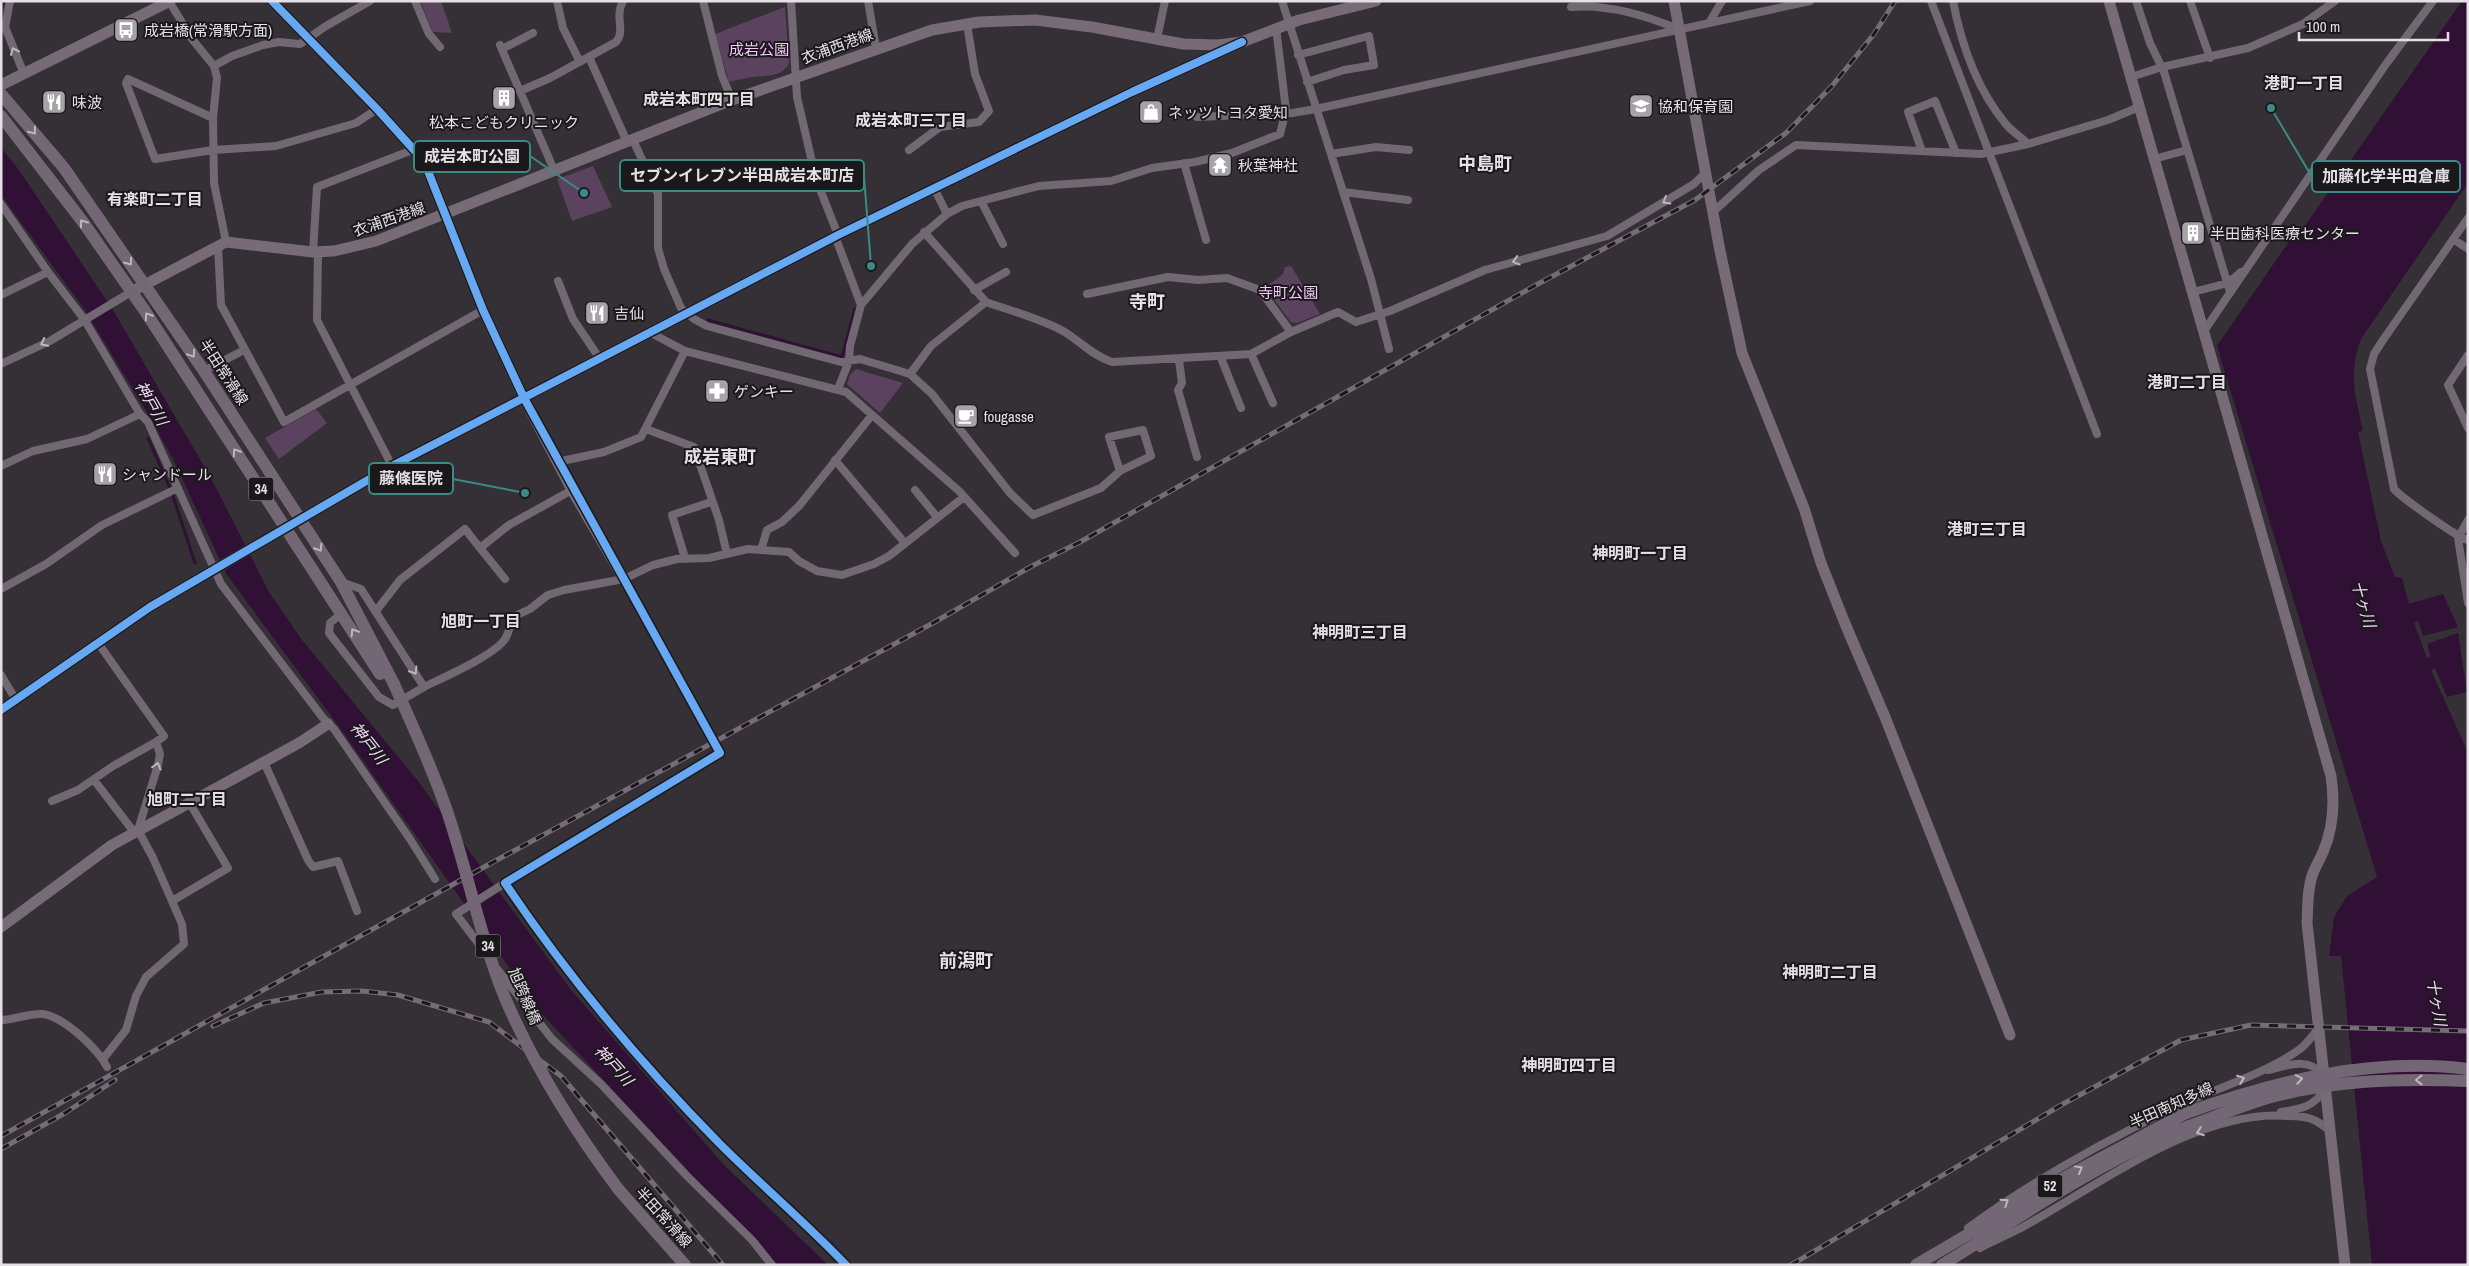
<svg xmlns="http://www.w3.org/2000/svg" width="2469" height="1266" viewBox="0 0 2469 1266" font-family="'Archivo Narrow','Noto Sans JP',sans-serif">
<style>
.green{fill:#5b425e}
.water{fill:#301034}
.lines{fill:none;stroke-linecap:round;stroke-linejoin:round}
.stream{stroke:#301034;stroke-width:3}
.street{stroke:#726873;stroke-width:8}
.secondary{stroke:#766b76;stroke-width:11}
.primary{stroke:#746775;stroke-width:12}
.rail-casing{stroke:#756d76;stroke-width:5}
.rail{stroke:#1b181c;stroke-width:3;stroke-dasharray:9;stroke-linecap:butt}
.primary-bridge{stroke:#746775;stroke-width:12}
.cycleway-casing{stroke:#1b181c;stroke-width:11}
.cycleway{stroke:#66a8f1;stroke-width:8}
.oneway{stroke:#bdb6be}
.labels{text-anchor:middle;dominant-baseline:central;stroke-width:4;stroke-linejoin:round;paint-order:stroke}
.shield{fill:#1b181c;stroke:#a8a4a9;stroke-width:1}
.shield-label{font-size:14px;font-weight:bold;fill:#e5e0e6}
.poi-label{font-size:15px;fill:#e5e0e6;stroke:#1b181c;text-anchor:start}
.street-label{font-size:15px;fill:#e5e0e6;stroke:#1b181c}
.park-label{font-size:15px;fill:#f6c6fc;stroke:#1b181c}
.neighbourhood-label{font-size:16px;font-weight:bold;fill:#e5e0e6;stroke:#1b181c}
.water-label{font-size:16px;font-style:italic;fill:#f8d4fc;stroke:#1b181c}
.quarter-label{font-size:18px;font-weight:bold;fill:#e5e0e6;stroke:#1b181c}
.leader{fill:none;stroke:#3a8b86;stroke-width:2}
.callout-dot{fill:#3a8b86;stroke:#1b181c;stroke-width:2}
.callout{fill:#1b181c;stroke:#3a8b86;stroke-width:2}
.callout-label{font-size:16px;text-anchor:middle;font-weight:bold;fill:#e5e0e6}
</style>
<rect width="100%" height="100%" fill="#353035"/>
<path class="green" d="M420 1H441L452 33 433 32Z
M785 7 789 64C781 77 766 76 753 77 745 78 737 80 729 82L715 34Z
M593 166 612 207 572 221 557 179Z
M1291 266 1320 314 1297 323 1291 322 1265 288 1283 274 1285 267Z
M856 369 903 383 880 413 847 384 850 375Z
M316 409 327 423 279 459 265 438Z"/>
<path class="water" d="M2462 1H2468V183L2361 339C2348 376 2355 394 2363 431L2358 432 2381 541 2395 577 2402 578 2409 604 2443 594 2458 627 2423 636 2418 621 2414 623 2427 658 2431 657 2427 644 2458 633 2467 692 2447 697 2435 668 2431 670 2468 753V1265H2372L2341 956H2329L2334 917 2347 896 2377 877 2217 346 2290 240H2295Z
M1 148 19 170 113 310 212 480 269 592 302 640 418 781 571 990 724 1165 828 1265H776L542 1014 340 728 227 575 173 459 148 414 85 310 1 195Z"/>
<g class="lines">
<path class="stream" d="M1 6 3 1
M708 320 842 357 855 309
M148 438 172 493 195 563"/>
<path class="street" d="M10 1 5 27 24 74
M169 1 192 39 214 66 217 78 213 118 214 183 226 242
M415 1 429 34 440 47
M557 1 563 28 580 62
M703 1 722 76 732 100
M791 1 797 97 816 179 838 235
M868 1 876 48
M1282 1 1371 279 1389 349
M1931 1 2097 434
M1953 1C1961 43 1977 89 2005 123 2011 131 2021 137 2028 144
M2136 1 2150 43 2164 72 2230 292
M2190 1 2210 58
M1571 7C1606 4 1645 15 1678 29
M1709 23 1722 1
M1157 39 1165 1
M500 45 554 170
M502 49 533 33
M1298 55 1369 36 1374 65 1344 70 1307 82
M589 57 627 142
M214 66 232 56 263 45 279 42 300 44 326 26 370 1
M2131 77 2162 67 2248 48 2303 24 2335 1
M520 91 550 78 616 42C626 31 614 17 623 1
M1197 117 1292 113 1316 109 1810 1
M213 118 128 79 126 83 155 159 213 150 276 146 356 123 377 109
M633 140 658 194V248L664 269 681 308 694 319 707 326 841 362 860 359 910 374 932 394 1010 493 1033 515 1101 488 1120 471 1151 456 1143 430 1109 437 1120 471
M909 150 940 127 979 122 989 111 975 74 967 24
M1922 151 1908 112 1935 101 1956 153
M1331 154 1376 147 1409 150
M2154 159 2187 150
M1184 163 1206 240
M934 188 947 214
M1343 192 1408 200
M981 201 1003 244
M1 204 48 272 84 319 140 414 148 422 221 584 323 718 334 729 410 839 435 879
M1713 212 1759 170 1796 145 1981 154 2028 144 2108 120 2139 107
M2468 218 2383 340 2374 354 2370 369 2394 489C2402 498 2458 538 2468 540
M924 232 986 302
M835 236 861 305
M2453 239 2468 249
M218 246 221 305 284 422 483 310
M318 251 317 320 392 466
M313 252 317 187 415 149
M558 281 573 319 600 359
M974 290 1006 272
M2193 292 2228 283 2241 272
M1087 294 1168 277 1198 280 1227 278 1260 290 1291 332
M1 295 48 272
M2204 331 2386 64 2433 1
M651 333 685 351 846 392 959 491 1015 553
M1251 354 1273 403
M2468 355 2448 385 2468 428
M1221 358 1241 408
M1179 360 1182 383 1178 390 1197 457
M1 364 50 341 131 292
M204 371 244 350
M910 374 931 346 986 302C1011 311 1039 318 1063 331 1080 341 1093 356 1112 362L1251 354 1291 332 1338 312 1356 322 1390 311 1485 270 1607 236 1694 184 1705 173
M838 389 849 361 850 346 861 305 912 244 947 214 962 206 1039 186 1111 181 1152 168 1195 162 1232 153 1280 134 1286 110 1276 28
M646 429 694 447 719 520 727 554
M835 460 904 542
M557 462 604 452 641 437 685 351
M1 466 33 451 87 439 140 414
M915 490 937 517
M2468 520 2458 538 2468 603
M480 548 505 579
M761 550 767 530 782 522 799 506 872 415
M685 558 672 515 711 502
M624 579 720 753 505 883C566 974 643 1066 720 1144 761 1185 806 1223 846 1265
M341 582 361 589 424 687 393 705 379 697 329 633 330 623 342 613
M1 589 46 564 102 525 178 488
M376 611 400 580 465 529 480 548 509 525 572 490
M98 643 164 736 156 742 160 754 158 765 138 830 153 858 182 924 184 944 146 977 136 996 126 1030 103 1059
M1 675 16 700
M424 687C442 678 495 655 505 639 509 634 510 624 513 617L530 609 548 595 564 590 624 579 653 565 677 559 709 558 748 549 789 552 799 561 817 571 842 575 874 564 889 556 964 497
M264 762 308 860 313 867 338 861 357 911
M94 780 134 832
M52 801 78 790 113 766 156 742
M172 901 228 868 189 802
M485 952 456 914 505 883
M498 970 552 1039 601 1084 686 1175 752 1240 772 1265
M1 1020C15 1020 28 1013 43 1014 64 1017 98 1049 107 1067
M2268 1070C2289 1065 2308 1057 2324 1075
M2281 1112C2300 1109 2315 1107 2325 1088
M1968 1228C2030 1183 2097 1145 2165 1112 2207 1091 2263 1076 2300 1049 2307 1044 2312 1036 2318 1029
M1980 1248C1993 1241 2007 1235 2021 1228 2096 1187 2199 1108 2288 1116 2296 1116 2306 1116 2314 1120 2319 1122 2325 1127 2330 1131"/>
<path class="secondary" d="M272 1 377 109 424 161 483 310 524 398 572 490 624 579
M1674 1 1720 251 1742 353 1804 508 1821 563 1846 626 1885 717 2010 1035
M2109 1 2331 776C2335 803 2334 827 2323 852 2320 859 2316 866 2313 873 2307 889 2308 907 2307 923L2345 1265
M1 85 170 1
M131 292 226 242 313 252 334 251 376 241 732 100 932 30 979 22 1035 20 1092 27 1183 44 1218 45 1242 42 1299 20 1376 1
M1 710 150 607 392 466 838 235 1132 92 1242 42
M1 927 112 845 299 743 328 724"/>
<path class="primary" d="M1 94 64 168 204 371 341 582 394 684
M1 116 83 222 145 311 380 674
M619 1190 685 1265
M1916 1265 2069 1175 2186 1113
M1942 1265C2022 1216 2101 1160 2189 1126"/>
<defs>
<path id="rail" d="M213 1026 264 1003 322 992 362 991 398 995 489 1022 561 1076 723 1265
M1 1136 486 866 933 623 1032 566 1080 542 1536 285 1695 200 1786 133 1832 86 1874 34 1895 1
M1 1149 65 1113 115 1080
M1791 1265 2063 1104 2181 1040 2251 1025 2468 1031"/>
</defs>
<use href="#rail" class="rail-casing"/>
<use href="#rail" class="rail"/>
<path class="primary-bridge" d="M394 684C413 727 433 769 448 814 468 874 481 939 505 998 535 1068 574 1130 619 1190
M2186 1113C2275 1081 2372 1057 2468 1069
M2189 1126C2214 1117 2239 1107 2264 1099 2330 1080 2400 1078 2468 1081"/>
<defs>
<path id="cycleway" d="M272 1 377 109 424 161 483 310 524 398 720 753 505 883C566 974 643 1066 720 1144 761 1185 806 1223 846 1265
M1 710 150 607 392 466 838 235 1132 92 1242 42"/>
</defs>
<use href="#cycleway" class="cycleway-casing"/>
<use href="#cycleway" class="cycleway"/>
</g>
<defs><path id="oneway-chevron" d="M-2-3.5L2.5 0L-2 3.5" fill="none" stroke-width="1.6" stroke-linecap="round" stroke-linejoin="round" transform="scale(1.25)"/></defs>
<g class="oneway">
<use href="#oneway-chevron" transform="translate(14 51) rotate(-114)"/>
<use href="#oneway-chevron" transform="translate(33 131) rotate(51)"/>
<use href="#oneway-chevron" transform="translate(1666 201) rotate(149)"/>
<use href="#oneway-chevron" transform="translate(83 223) rotate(-126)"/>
<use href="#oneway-chevron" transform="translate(1516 261) rotate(164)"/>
<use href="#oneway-chevron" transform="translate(129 262) rotate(55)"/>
<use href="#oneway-chevron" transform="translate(148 316) rotate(-123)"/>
<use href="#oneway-chevron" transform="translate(44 343) rotate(153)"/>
<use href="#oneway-chevron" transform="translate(192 354) rotate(56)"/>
<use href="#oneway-chevron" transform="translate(236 452) rotate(-123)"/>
<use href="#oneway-chevron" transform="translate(319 548) rotate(58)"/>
<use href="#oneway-chevron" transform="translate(354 632) rotate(-122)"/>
<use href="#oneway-chevron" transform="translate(414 671) rotate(58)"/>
<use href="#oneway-chevron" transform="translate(157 766) rotate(-75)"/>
<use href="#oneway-chevron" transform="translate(2241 1079) rotate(-21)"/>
<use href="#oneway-chevron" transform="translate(2299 1079) rotate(-10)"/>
<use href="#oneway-chevron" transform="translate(2419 1080) rotate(180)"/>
<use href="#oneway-chevron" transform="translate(2200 1132) rotate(160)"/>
<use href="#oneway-chevron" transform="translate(2079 1169) rotate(-29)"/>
<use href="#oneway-chevron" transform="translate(2005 1202) rotate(-34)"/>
</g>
<defs>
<symbol id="bus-square" viewBox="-11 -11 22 22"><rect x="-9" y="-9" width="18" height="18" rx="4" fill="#a7a2a8" stroke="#1b181c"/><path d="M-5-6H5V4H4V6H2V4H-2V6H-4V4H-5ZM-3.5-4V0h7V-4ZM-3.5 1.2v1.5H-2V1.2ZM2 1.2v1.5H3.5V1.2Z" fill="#fff"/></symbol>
<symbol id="building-square" viewBox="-11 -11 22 22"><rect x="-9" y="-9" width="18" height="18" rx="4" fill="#a7a2a8" stroke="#1b181c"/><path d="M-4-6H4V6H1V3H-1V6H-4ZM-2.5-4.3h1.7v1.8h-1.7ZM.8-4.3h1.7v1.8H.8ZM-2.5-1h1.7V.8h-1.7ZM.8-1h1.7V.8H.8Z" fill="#fff"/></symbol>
<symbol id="restaurant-square" viewBox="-11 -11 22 22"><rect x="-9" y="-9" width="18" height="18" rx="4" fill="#a7a2a8" stroke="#1b181c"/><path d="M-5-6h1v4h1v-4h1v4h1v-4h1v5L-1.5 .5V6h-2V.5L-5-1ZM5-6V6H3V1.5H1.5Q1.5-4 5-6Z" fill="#fff"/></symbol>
<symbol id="school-square" viewBox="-11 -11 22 22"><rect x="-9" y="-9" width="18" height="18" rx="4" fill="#a7a2a8" stroke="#1b181c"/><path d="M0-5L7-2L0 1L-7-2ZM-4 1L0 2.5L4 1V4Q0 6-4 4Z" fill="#fff"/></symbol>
<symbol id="shop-square" viewBox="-11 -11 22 22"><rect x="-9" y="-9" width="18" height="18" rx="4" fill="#a7a2a8" stroke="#1b181c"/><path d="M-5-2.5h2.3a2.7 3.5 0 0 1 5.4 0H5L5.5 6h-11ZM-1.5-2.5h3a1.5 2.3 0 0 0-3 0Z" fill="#fff"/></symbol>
<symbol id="temple-square" viewBox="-11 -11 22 22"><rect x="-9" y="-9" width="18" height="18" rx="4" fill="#a7a2a8" stroke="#1b181c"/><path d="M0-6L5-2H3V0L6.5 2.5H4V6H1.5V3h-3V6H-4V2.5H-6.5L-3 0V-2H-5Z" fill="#fff"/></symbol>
<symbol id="pharmacy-square" viewBox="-11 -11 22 22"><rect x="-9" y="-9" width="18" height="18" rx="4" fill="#a7a2a8" stroke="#1b181c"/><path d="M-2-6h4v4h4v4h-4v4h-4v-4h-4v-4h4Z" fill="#fff"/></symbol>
<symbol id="cafe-square" viewBox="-11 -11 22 22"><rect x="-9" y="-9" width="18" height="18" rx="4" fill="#a7a2a8" stroke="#1b181c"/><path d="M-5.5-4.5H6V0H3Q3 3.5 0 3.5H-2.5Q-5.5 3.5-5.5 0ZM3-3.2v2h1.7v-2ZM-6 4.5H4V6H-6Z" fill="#fff"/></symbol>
</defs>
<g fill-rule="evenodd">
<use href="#bus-square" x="112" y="16" width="28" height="28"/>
<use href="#building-square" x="490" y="84" width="28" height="28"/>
<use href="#restaurant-square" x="40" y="88" width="28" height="28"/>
<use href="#school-square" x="1627" y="92" width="28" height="28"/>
<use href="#shop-square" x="1137" y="98" width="28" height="28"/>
<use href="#temple-square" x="1206" y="151" width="28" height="28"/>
<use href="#building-square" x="2179" y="219" width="28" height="28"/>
<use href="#restaurant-square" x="583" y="299" width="28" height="28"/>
<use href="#pharmacy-square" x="703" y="377" width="28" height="28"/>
<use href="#cafe-square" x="952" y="402" width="28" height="28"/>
<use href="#restaurant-square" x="91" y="460" width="28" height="28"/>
</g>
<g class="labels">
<g class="shield">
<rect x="248.5" y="477.5" width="25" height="23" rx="4"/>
<rect x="475.5" y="934.5" width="25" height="23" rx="4"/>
<rect x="2037.5" y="1174.5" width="25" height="23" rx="4"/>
</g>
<g class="shield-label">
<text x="261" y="489">34</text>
<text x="488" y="946">34</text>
<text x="2050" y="1186">52</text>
</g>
<g class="poi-label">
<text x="144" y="30">成岩橋(常滑駅方面)</text>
<text x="72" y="102">味波</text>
<text x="1658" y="106">協和保育園</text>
<text x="1168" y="112">ネッツトヨタ愛知</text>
<text x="504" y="122" text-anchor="middle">松本こどもクリニック</text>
<text x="1238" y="165">秋葉神社</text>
<text x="2210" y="233">半田歯科医療センター</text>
<text x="614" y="313">吉仙</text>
<text x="734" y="391">ゲンキー</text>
<text x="984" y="416">fougasse</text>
<text x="122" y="474">シャンドール</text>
</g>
<g class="street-label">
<text transform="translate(837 46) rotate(-20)">衣浦西港線</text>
<text transform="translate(389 219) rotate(-19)">衣浦西港線</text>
<text transform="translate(224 372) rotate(57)">半田常滑線</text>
<text transform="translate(525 996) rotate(67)">旭跨線橋</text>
<text transform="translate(2171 1105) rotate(-24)">半田南知多線</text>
<text transform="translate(664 1217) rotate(48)">半田常滑線</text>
</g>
<g class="park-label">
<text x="759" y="49">成岩公園</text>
<text x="1288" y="292">寺町公園</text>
</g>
<g class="neighbourhood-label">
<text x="2304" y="83">港町一丁目</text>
<text x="699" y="99">成岩本町四丁目</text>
<text x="911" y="120">成岩本町三丁目</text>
<text x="155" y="199">有楽町二丁目</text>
<text x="2187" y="382">港町二丁目</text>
<text x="1987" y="529">港町三丁目</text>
<text x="1640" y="553">神明町一丁目</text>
<text x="481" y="621">旭町一丁目</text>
<text x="1360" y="632">神明町三丁目</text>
<text x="187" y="799">旭町二丁目</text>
<text x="1830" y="972">神明町二丁目</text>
<text x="1569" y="1065">神明町四丁目</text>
</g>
<g class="water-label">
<text transform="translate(152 403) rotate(60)">神戸川</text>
<text transform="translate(2364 604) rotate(74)">十ヶ川</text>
<text transform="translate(369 743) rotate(52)">神戸川</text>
<text transform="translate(2437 1002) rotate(80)">十ヶ川</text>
<text transform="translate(614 1065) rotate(48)">神戸川</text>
</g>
<g class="quarter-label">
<text x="1485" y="163">中島町</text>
<text x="1147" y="301">寺町</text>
<text x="720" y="456">成岩東町</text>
<text x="966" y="960">前潟町</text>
</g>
</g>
<path class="leader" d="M584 193L530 156M871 266L864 176M2271 108L2312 177M525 493L453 479"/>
<g class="callout-dot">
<circle cx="584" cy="193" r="5"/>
<circle cx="871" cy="266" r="5"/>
<circle cx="2271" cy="108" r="5"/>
<circle cx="525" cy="493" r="5"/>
</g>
<g class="callout">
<rect x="414" y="141" width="116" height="31" rx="5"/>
<rect x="620" y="160" width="244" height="31" rx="5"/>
<rect x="2312" y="161" width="148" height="31" rx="5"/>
<rect x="369" y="463" width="84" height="31" rx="5"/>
</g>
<g class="callout-label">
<text x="472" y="162">成岩本町公園</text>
<text x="742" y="181">セブンイレブン半田成岩本町店</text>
<text x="2386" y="182">加藤化学半田倉庫</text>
<text x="411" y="484">藤條医院</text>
</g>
<rect width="2469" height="1266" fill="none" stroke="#e5e0e6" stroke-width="5"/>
<path d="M2299 32v8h149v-8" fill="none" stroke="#e5e0e6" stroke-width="2.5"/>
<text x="2306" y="32" font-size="15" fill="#e5e0e6" stroke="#1b181c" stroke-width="4" paint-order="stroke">100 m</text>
</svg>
